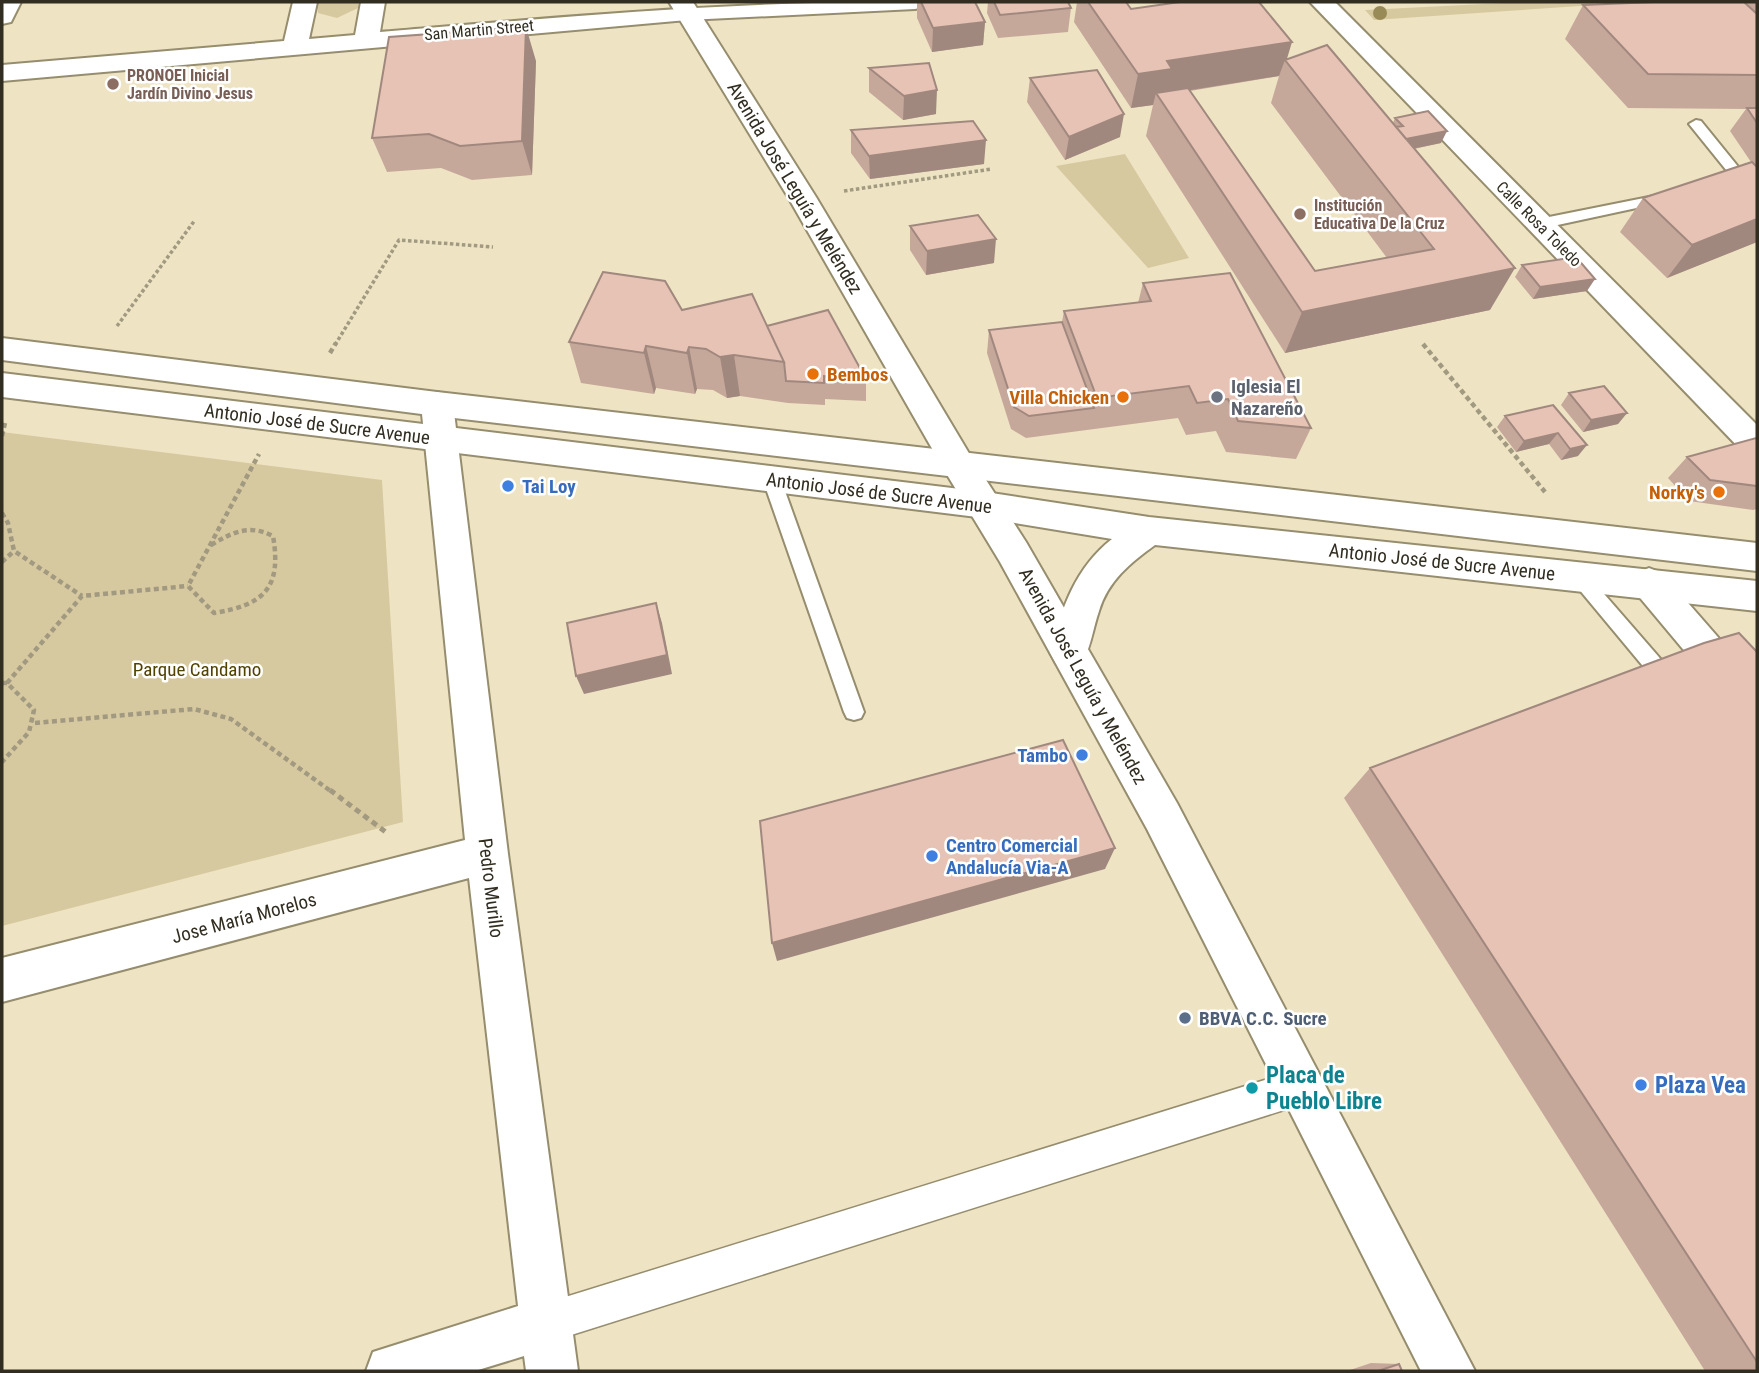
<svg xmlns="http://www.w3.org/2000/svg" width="1759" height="1373" viewBox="0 0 1759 1373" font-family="'Roboto Condensed',sans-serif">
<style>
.green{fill:#d7c99f}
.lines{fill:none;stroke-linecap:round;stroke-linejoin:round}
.service-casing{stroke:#968d6e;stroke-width:4}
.pedestrian-casing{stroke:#968d6e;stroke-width:3}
.minor-casing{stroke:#968d6e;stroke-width:4}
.tertiary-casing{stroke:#968d6e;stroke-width:4}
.secondary-casing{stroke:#968d6e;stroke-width:4}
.path-far2{stroke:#a19980;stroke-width:3.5;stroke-dasharray:3.5 2.5;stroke-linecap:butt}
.path-far1{stroke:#a19980;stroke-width:4.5;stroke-dasharray:5 3.5;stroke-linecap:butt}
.path{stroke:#a19980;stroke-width:5;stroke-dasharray:6 4.5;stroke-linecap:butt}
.service{fill:#fff;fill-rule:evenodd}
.pedestrian{fill:#fff;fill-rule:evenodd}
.minor{fill:#fff;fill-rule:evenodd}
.tertiary{fill:#fff;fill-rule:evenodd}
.secondary{fill:#fff;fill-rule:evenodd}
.tree{fill:#988b58}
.wall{fill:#c6a89b;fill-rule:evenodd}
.shaded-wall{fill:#a1887e}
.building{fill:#e6c3b4;stroke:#a1887e;stroke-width:2}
.education-dot{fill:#8d6e63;stroke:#fff;stroke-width:2.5}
.food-dot{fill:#e8710a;stroke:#fff;stroke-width:2.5}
.worship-dot{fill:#6b7280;stroke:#fff;stroke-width:2.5}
.shop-dot{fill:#3f7fe0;stroke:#fff;stroke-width:2.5}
.service-dot{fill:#5c6f8a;stroke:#fff;stroke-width:2.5}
.culture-dot{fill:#0f9aa8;stroke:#fff;stroke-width:2.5}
.labels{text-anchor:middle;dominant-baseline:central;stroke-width:5;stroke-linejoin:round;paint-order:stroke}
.far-street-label{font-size:16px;fill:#312d20;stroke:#fff}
.far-education-label{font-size:16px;font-weight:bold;fill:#785e54;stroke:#fff;text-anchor:start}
.street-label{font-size:19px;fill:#312d20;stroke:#fff}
.food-label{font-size:19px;font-weight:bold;fill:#c56008;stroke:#fff;text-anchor:end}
.worship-label{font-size:19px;font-weight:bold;fill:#5b616d;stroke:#fff;text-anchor:start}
.shop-label{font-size:19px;font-weight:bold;fill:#366cbe;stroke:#fff;text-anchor:start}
.park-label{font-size:19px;fill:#524200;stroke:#fff}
.service-label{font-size:19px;font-weight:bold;fill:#4e5e75;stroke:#fff;text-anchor:start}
.near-culture-label{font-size:23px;font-weight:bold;fill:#0d838f;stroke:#fff;text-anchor:start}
.near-shop-label{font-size:23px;font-weight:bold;fill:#366cbe;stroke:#fff;text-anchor:start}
</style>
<rect width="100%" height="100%" fill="#eee4c3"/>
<path class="green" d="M317 2H359L358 8 337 18 318 13Z
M1524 2H1591L1595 5 1374 20 1365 10Z
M1125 154 1189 258 1148 268 1056 166Z
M2 432 382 480 403 822 2 926Z"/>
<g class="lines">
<defs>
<path id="service" d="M1696 120 1701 121 1744 174V180L1733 187H1723V181L1731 176 1689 124Z
M1664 194 1669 195V201L1539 229 1532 224 1539 219Z
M772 474 778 475 781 480 864 712 861 718 854 720 847 718 844 712 763 480 766 475Z
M1579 570 1585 572 1671 671 1674 677 1671 683 1664 685 1657 683 1573 582 1570 577 1573 572Z"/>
<path id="pedestrian" d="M1300 1069 1313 1074 1318 1087 1313 1100 1300 1105 546 1343 532 1337 526 1323 532 1309 546 1303Z"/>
<path id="minor" d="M2 2H21L11 22 2 24Z
M293 2H317L309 39 355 35 361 2H385L380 32C562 17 745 0 927 2L924 7 915 9 687 20 2 81V65L284 41Z
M1310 2H1335L1757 425V457L1745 454Z
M437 392 449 396 453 404 508 854 578 1371H526L524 1356 475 1371H366L373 1352 518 1306 469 878 2 1002V958L465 840 421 404 425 396Z
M1649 568 1662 573 1757 682V726L1743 721 1636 593 1631 583 1636 573Z"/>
<path id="tertiary" d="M669 2H693L816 197 970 455 1026 542 1177 803 1475 1371H1421L1147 829 1000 562 946 473 788 197Z"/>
<path id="secondary" d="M2 338 437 392 1757 543V571L437 416 2 360Z
M2 373 985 492 1149 517 1757 581V611L1155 545C1130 563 1108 581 1099 611 1093 628 1091 647 1082 663L1069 668 1056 663 1050 652C1062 608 1075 568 1112 539L985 518 2 397Z"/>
</defs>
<use href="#service" class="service-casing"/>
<use href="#pedestrian" class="pedestrian-casing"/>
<use href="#minor" class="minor-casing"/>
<use href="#tertiary" class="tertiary-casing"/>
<use href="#secondary" class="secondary-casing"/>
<path class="path-far2" d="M844 191 992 169
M117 326 195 220
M335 345 399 240 493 247"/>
<path class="path-far1" d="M1423 344 1545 492
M330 353 336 343
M2 436 5 423
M2 513 8 523 14 551 82 596
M211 545C233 532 249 524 273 536 282 588 264 605 214 613L188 586 259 454
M2 562 14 551
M2 683H7L34 710 29 732 2 762
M7 683 82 596 188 586
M35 723 194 709 231 719 332 792"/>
<path class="path" d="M330 790 387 833"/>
<use href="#service" class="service"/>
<use href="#pedestrian" class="pedestrian"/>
<use href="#minor" class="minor"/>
<use href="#tertiary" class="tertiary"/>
<use href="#secondary" class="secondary"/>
</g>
<circle class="tree" cx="1380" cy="13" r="7"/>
<path class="wall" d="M917 2H975L985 22 983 45 932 52 917 18Z
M988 2H1068L1071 8 1068 32 998 38 987 13Z
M1077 2H1126L1131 9 1286 59 1393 123 1395 118 1441 143 1414 149 1490 310 1285 353 1146 136 1153 105 1131 108 1074 22ZM1279 76 1271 103 1387 258 1315 271 1190 91Z
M1655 2H1757V242L1667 278 1620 232 1643 198 1751 162 1730 131 1746 109 1628 108 1565 39 1583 5Z
M536 61 532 175 472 180 441 168 387 172 372 138Z
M869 68 936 114 903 120 869 92Z
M1030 78 1120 137 1065 160 1027 102Z
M851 130 984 164 870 179 851 153Z
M910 226 994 263 926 275 910 250Z
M1522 265 1587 291 1533 299 1515 277Z
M1143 283 1311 428 1296 459 1226 452 1216 431 1186 435 1178 418 1026 438 1011 429 987 353 989 330 1062 322 1064 311 1138 303Z
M682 310 767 326 866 379V401L825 399V405L788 403 740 396 727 398 713 390 697 389 695 394 656 388 654 394 581 383 569 342Z
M1569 393 1627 413 1618 424 1583 432 1561 405Z
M1553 405 1578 456 1561 460 1549 444 1516 452 1497 427 1505 416Z
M1757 439V509L1753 510 1689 501 1668 478 1687 457Z
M1757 652V1371H1705L1344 798 1370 768Z
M1371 1363 1399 1364 1402 1371H1347Z"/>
<path class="shaded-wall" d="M985 22 983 45 932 52 933 28Z
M526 27 536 61 532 175 522 141Z
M1292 42 1286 62 1285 60 1279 76 1166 94 1156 93 1153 105 1131 108 1138 74 1167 61Z
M937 90 936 114 903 120 904 96Z
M1124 114 1120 137 1065 160 1069 137Z
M1447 131 1441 143 1392 153 1398 141Z
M986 140 984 164 870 179 869 156Z
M1757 219V242L1667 278 1692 245Z
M996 239 994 263 926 275 927 251Z
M1515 268 1490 310 1285 353 1302 312Z
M1595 279 1587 291 1533 299 1540 287Z
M646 346 656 388 654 394 644 353Z
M689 347 697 389 695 394 687 353Z
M734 355 740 396 727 398 720 357Z
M1627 413 1618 424 1583 432 1591 420Z
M1558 433 1549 444 1516 452 1524 441Z
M1587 445 1578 456 1561 460 1570 449Z
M656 603 662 623 672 674 584 694 576 676Z
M1115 848 1105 869 777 961 772 943Z"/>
<path class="building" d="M921 2H975L985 22 933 28Z
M994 2H1068L1071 8 1000 15Z
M1088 2H1126L1131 9 1180 2H1259L1292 42 1167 61 1172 69 1138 74Z
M1655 2H1744L1757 14V75L1648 74 1583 5Z
M526 27 522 141 460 146 429 134 372 138 389 37Z
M1327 45 1515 268 1302 312 1156 93 1188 88 1315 271 1434 249 1285 60Z
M929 63 937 90 904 96 869 68Z
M1097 70 1124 114 1069 137 1030 78Z
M1747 108H1757V123Z
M1428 111 1447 131 1406 139 1396 127 1403 126 1395 118Z
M973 121 986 140 869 156 851 130Z
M1752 162 1757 167V219L1692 245 1643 198Z
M978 215 996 239 927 251 910 226Z
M1576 257 1595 279 1540 287 1522 265Z
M603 272 665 281 682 310 752 294 784 362 734 355 720 357 706 349 689 347 687 353 646 346 644 353 569 342Z
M1230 273 1311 428 1238 421 1228 399 1197 403 1189 386 1097 398 1064 311 1151 301 1143 283Z
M828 310 866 379 824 376V383L786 381 784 362 767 326Z
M1062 322 1094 408 1029 416 1014 407 989 330Z
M1604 386 1627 413 1591 420 1569 393Z
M1553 405 1587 445 1570 449 1558 433 1524 441 1505 416Z
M1756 438 1757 439V486L1710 480 1687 457Z
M656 603 667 655 576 676 567 623Z
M1739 633 1757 652V1362L1370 768 1704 643Z
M1063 740 1115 848 772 943 760 821Z
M1399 1364 1402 1371H1378Z"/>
<g class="education-dot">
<circle cx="113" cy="84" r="7"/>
<circle cx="1300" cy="214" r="7"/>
</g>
<g class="food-dot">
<circle cx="813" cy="374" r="7"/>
<circle cx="1123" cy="397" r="7"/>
<circle cx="1719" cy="492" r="7"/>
</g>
<circle class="worship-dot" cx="1217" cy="397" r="7"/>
<g class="shop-dot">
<circle cx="508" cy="486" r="7"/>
<circle cx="1082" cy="755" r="7"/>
<circle cx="932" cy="856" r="7"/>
<circle cx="1641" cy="1085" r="7"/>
</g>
<circle class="service-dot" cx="1185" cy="1018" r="7"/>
<circle class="culture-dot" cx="1252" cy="1088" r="7"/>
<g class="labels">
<g class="far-street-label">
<text transform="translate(479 30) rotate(-5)">San Martin Street</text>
<text transform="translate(1539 224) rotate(45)">Calle Rosa Toledo</text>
</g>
<g class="far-education-label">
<text x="127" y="75">PRONOEI Inicial<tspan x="127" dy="18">Jardín Divino Jesus</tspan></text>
<text x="1314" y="205">Institución<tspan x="1314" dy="18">Educativa De la Cruz</tspan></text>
</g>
<g class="street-label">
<text transform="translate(795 188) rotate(59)">Avenida José Leguía y Meléndez</text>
<text transform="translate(317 424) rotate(7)">Antonio José de Sucre Avenue</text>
<text transform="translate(879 493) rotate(7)">Antonio José de Sucre Avenue</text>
<text transform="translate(1442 562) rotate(6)">Antonio José de Sucre Avenue</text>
<text transform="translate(1083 676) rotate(61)">Avenida José Leguía y Meléndez</text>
<text transform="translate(491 888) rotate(83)">Pedro Murillo</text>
<text transform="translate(244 918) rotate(-15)">Jose María Morelos</text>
</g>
<g class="food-label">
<text x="827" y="374" text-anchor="start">Bembos</text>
<text x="1109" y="397">Villa Chicken</text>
<text x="1705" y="492">Norky's</text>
</g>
<g class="worship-label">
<text x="1231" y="386">Iglesia El<tspan x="1231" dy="22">Nazareño</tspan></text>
</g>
<g class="shop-label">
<text x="522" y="486">Tai Loy</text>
<text x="1068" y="755" text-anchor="end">Tambo</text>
<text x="946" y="845">Centro Comercial<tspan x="946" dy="22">Andalucía Via-A</tspan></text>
</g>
<g class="park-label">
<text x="197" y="669">Parque Candamo</text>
</g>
<g class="service-label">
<text x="1199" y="1018">BBVA C.C. Sucre</text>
</g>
<g class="near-culture-label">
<text x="1266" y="1075">Placa de<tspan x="1266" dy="26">Pueblo Libre</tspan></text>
</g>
<g class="near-shop-label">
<text x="1655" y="1085">Plaza Vea</text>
</g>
</g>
<rect width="1759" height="1373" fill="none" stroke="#312d20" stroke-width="7"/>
</svg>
